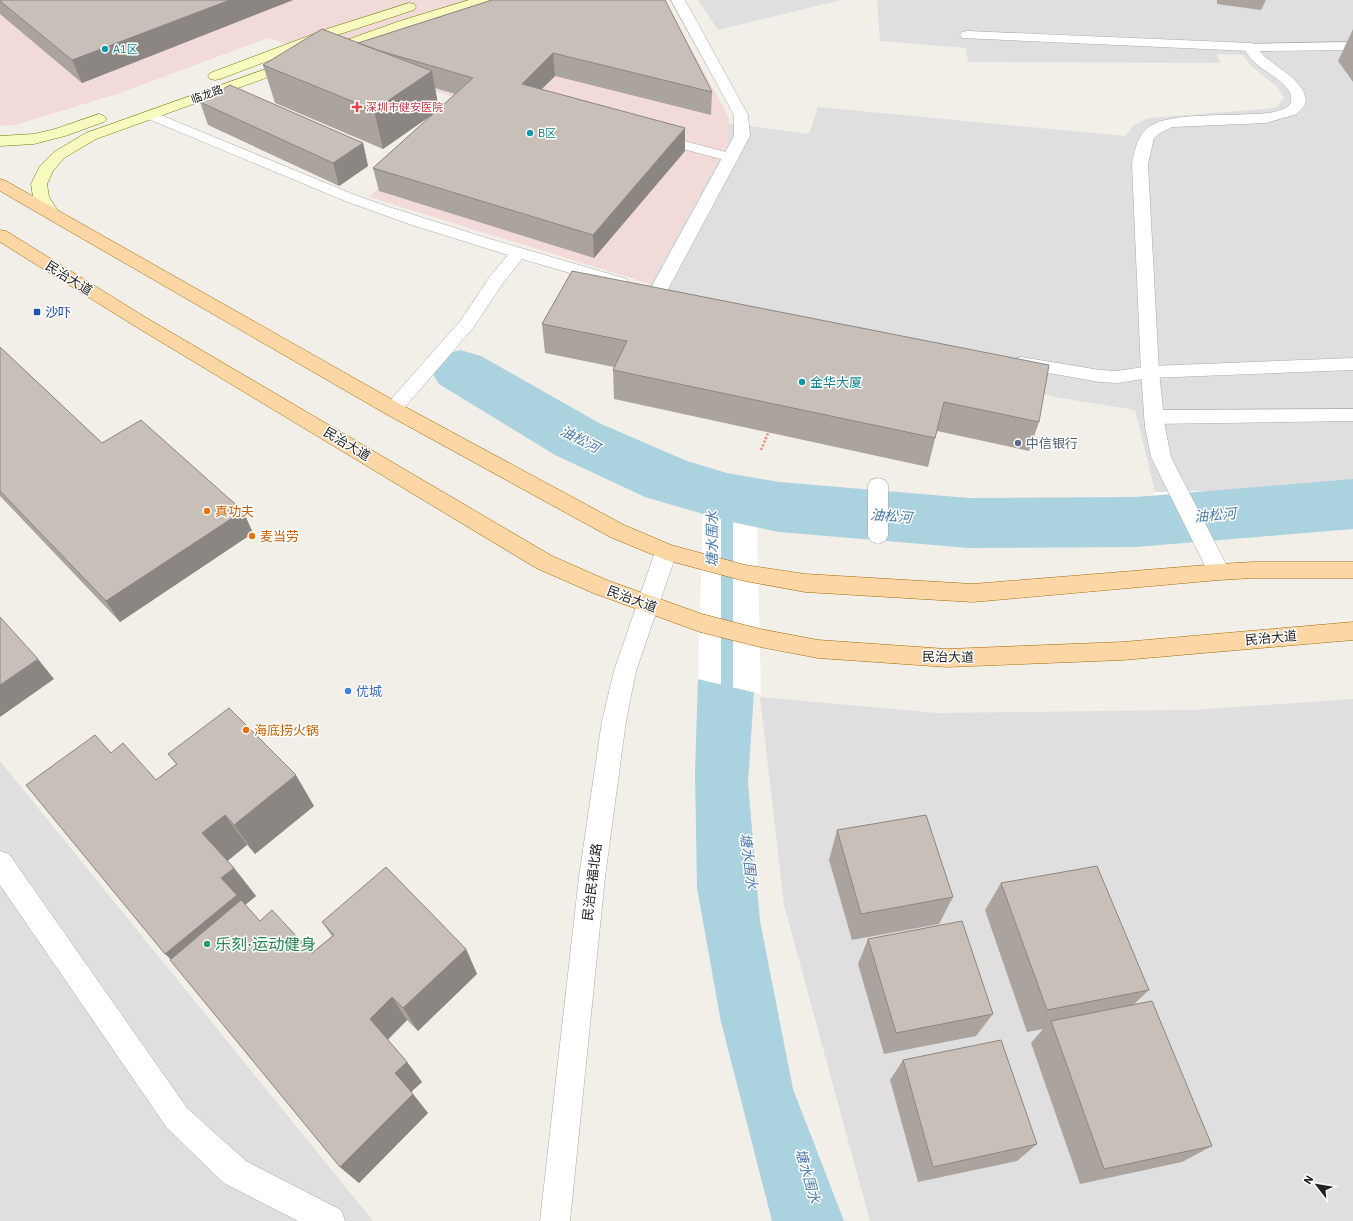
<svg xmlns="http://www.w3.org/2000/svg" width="1353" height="1221" viewBox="0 0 1353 1221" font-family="'IBM Plex Sans','Noto Sans SC',sans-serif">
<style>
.residential{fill:#e0dfdf}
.commercial{fill:#f2dad9}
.water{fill:#aad3df}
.pier{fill:#fff}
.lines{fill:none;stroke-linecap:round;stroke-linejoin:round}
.stream{fill:#aad3df;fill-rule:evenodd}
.river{fill:#aad3df;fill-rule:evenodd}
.service-casing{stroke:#a9a9a9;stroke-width:1}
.minor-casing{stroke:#a9a9a9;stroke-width:1}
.tertiary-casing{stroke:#a9a9a9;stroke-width:1}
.secondary-casing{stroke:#707d05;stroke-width:1}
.primary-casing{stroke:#a06b00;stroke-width:1}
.path{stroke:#fa8072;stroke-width:2.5;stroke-dasharray:2 2;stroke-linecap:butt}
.service{fill:#fff;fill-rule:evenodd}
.minor{fill:#fff;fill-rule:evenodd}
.tertiary{fill:#fff;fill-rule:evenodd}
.secondary{fill:#f7fabf;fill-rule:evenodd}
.primary{fill:#fcd6a4;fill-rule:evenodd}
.wall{fill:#aba49e;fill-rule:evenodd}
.shaded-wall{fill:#8b8681}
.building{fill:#c7bfb8;stroke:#8b8681}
.culture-dot{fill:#0f9aa8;stroke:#fff;stroke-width:1.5}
.health-dot{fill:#e0444e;stroke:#fff;stroke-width:1.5}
.transit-dot{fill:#1a4fb4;stroke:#fff;stroke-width:1.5}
.service-dot{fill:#5c6f8a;stroke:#fff;stroke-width:1.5}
.food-dot{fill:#e8710a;stroke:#fff;stroke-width:1.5}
.shop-dot{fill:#3f7fe0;stroke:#fff;stroke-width:1.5}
.leisure-dot{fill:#2e9e5b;stroke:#fff;stroke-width:1.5}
.labels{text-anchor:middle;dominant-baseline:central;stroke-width:3;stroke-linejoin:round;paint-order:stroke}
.far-culture-label{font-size:11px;fill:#0d838f;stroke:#fff;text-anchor:start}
.far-street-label{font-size:11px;fill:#222;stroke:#fff}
.far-health-label{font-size:11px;fill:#be3a42;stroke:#fff;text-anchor:start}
.street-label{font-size:13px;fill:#222;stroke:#fff}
.transit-label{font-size:13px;fill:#164399;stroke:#fff;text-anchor:start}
.culture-label{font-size:13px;fill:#0d838f;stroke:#fff;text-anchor:start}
.service-label{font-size:13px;fill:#4e5e75;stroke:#fff;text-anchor:start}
.food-label{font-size:13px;fill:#c56008;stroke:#fff;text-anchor:start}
.shop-label{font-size:13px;fill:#366cbe;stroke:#fff;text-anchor:start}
.water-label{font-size:14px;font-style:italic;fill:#4a7aab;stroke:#fff}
.near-leisure-label{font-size:16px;fill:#27864d;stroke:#fff;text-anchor:start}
</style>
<rect width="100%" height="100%" fill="#f2efe9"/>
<path class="residential" d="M698 0H841L718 30Z
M877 0H1353V488L1240 491 1155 492 1135 410 1061 398 634 311 727 144 728 123 809 134 818 107 1125 136 1134 125 1148 118 1264 109 1276 107 1284 98 1277 87 1250 65 1243 55 1217 54 1220 63 968 62 966 48 880 41Z
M760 697 938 713 1192 710 1353 699V1221H870L784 905Z
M0 761 373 1221H0Z"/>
<path class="commercial" d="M0 0H665L729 118 727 144 650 284 369 197 472 103 268 38 117 94 15 125 0 126Z"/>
<path class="water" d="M472 359 556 408 607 430 579 461 448 382Z
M670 458C704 478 762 492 802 496 816 497 830 497 844 497V535C774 528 708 507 641 489Z
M1353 488V528L1240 534C1234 521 1224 507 1233 494L1240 491Z
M913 500 1041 510 1150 504V523L1155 535 913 538Z
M698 679 754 692 748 783 760 921 793 1089 844 1221H772L721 1022 697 888 695 772Z"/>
<path class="pier" d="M607 431H608L670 458 641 489 579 461Z
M1240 491 1233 494 1228 504 1230 512 1240 534 1155 535 1150 523V504L1155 492Z
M844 497 913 500V538L844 535Z
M703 505 757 521 761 694 698 679Z"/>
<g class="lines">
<path class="stream" d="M727 493 731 494 733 497V702L731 706 727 707 723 706 721 702V497L723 494Z"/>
<path class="river" d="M460 350 481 356 599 423 687 461 727 473 779 482 969 498 1136 497 1353 479V529L1136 547 969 548 779 532 727 521 645 497 555 455 439 384 430 370 439 356Z"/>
<defs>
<path id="service" d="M967 31 1250 43 1255 44 1257 47 1255 50 1250 51 962 38 960 35 962 32Z
M151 111 355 195 389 207 490 239 627 279 629 283 627 287 621 288 522 259 503 283 473 328 399 414 393 415 387 414 384 409 387 404 461 320 491 275 508 255 412 225 345 201 146 118 144 115 146 112Z
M658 134 737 155 739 158 737 161 732 162 653 141 651 138 653 135Z
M1021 357 1100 370 1117 371 1150 366 1353 358V370L1150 378 1117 383 1100 382 1015 367 1012 363 1015 359Z
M1353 409V421L1153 424 1146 422 1144 417 1146 412 1153 410Z
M878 478 885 480 888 485V536L885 541 878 544 871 541 868 536V485L871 480Z"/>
<path id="minor" d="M671 0H685L748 115 750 136 666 293 663 297 657 299 651 297 648 293 734 136V115Z
M1353 42V50L1260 51 1264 56 1293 78 1303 90 1306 99 1305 105 1297 114 1266 123 1172 127 1160 133 1154 138 1148 164 1159 372 1165 427 1171 457 1230 572 1227 578 1219 580 1211 578 1151 457 1145 427 1141 372 1132 164C1135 150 1137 135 1150 126 1170 113 1226 116 1252 114 1262 114 1278 113 1287 107 1293 104 1292 96 1289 91 1281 78 1264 72 1254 62 1250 58 1246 52 1243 47L1245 44Z
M0 851 9 854 187 1108 246 1161 341 1210 345 1221H298L224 1183 167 1128 0 885Z"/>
<path id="tertiary" d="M666 544 673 546 677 552 636 671 626 721 605 877 570 1221H540L579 877 602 721 614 671 655 552 659 546Z"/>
<path id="secondary" d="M469 0H490L488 3 410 27 331 55 326 56 321 55 319 52 321 49 400 21Z
M409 3 414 4 416 7 414 10 337 35 220 79 215 80 210 79 208 76 210 73 327 29Z
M294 59 299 60 301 63 299 66 96 139 64 158 53 171 47 184 49 197 60 214 58 217 52 219 46 217 33 197 31 184 40 166 54 152 86 133Z
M99 114 104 116 107 119 104 122 65 136 34 144 0 146V136L34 134 55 129Z"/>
<path id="primary" d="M0 179 6 181 400 404 624 525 671 545 745 565 805 574 973 584 1219 564 1253 562H1353V578H1253L1219 580 973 602 805 592 745 581 666 560 610 537 386 414 0 191Z
M0 230 6 231 145 317 552 556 609 581 702 614 760 629 818 640 947 649 1123 642 1353 622V640L1123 660 947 667 818 658 760 647 700 632 593 593 536 568 133 325 0 242Z"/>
</defs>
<use href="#service" class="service-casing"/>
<use href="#minor" class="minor-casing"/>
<use href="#tertiary" class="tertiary-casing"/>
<use href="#secondary" class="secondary-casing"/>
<use href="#primary" class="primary-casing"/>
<path class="path" d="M761 450 768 433"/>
<use href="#service" class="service"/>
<use href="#minor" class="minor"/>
<use href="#tertiary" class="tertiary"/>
<use href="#secondary" class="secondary"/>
<use href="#primary" class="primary"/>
</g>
<path class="wall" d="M0 0H293L82 83 0 14Z
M492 0 712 92 711 115 555 76 541 89 685 151 594 258 379 191 373 168 433 114 383 149 275 103 263 65 358 43ZM435 88 455 94 439 109Z
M1217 0H1266L1261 10 1217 4Z
M1353 29V82L1338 61Z
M200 102 363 143 368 166 339 186 208 125Z
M572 271 1039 422 1029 451 937 431 928 467 614 399 613 370 614 367 545 353 542 324Z
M0 347 102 443 243 511 253 533 120 622 0 496Z
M111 753 156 780 176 764 168 754 314 806 255 854 247 845 227 861 234 868 256 896 245 905 260 921 312 953 332 936 322 922 466 949 477 974 418 1031 407 1020 388 1040 407 1062 422 1082 411 1092 428 1113 359 1183 340 1167 170 959Z
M837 830 953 897 939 924 852 940 829 860Z
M1001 883 1149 990 1133 1005 1212 1146 1182 1162 1080 1184 1031 1043 1043 1029 1027 1032 985 910Z
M868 939 993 1014 976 1036 884 1054 858 964Z
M903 1060 1037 1144 1017 1161 918 1182 890 1080Z"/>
<path class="shaded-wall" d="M230 0H293L82 83 72 60Z
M553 53 555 76 524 107 522 84Z
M432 71 439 110 383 149 374 110Z
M685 128V151L594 258 593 235Z
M363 143 368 166 339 186 333 163Z
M243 511 253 533 120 622 106 601Z
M38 659 54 679 0 717V685Z
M296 775 314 806 255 854 234 825Z
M225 815 247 845 225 863 202 833Z
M234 868 256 896 245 905 192 979 165 954 221 878Z
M466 949 477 974 418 1031 403 1008Z
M392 997 407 1020 386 1041 370 1019Z
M407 1062 422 1082 410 1093 395 1073Z
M413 1094 428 1113 359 1183 340 1167Z"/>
<path class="building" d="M0 0H230L72 60 0 1Z
M492 0H665L712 92 553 53 522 84 685 128 593 235 373 168 473 78 377 50 358 43Z
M322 29 432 71 374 110 263 65Z
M230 85 363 143 333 163 200 102Z
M572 271 1049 365 1039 422 944 402 935 438 613 370 627 341 542 324Z
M0 347 102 443 141 420 243 511 106 601 0 491Z
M0 617 38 659 0 685Z
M229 708 296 775 234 825 225 815 202 833 234 868 221 878 237 895 165 954 26 785 95 735 111 753 123 743 156 780 177 764 168 754Z
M926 815 953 897 861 914 837 830Z
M1097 866 1149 990 1047 1010 1001 883Z
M386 867 466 949 403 1008 392 997 370 1019 407 1062 395 1073 413 1094 340 1167 170 960 241 900 260 921 272 910 312 953 334 935 322 922Z
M962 921 993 1014 896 1033 868 939Z
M1152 1001 1212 1146 1104 1169 1051 1021Z
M1001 1040 1037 1144 933 1167 903 1060Z"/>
<g class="culture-dot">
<circle cx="105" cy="49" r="4"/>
<circle cx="530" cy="133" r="4"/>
<circle cx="802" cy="382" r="4"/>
</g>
<path class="health-dot" d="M355 101h4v4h4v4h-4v4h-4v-4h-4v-4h4z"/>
<rect class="transit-dot" x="33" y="308" width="8" height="8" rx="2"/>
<circle class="service-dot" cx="1018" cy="443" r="4"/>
<g class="food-dot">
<circle cx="207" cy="511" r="4"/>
<circle cx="252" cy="536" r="4"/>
<circle cx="246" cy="730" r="4"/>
</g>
<circle class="shop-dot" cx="348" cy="691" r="4"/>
<circle class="leisure-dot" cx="207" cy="944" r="4"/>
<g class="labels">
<g class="far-culture-label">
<text x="113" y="49">A1区</text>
<text x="538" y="133">B区</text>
</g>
<g class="far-street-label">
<text transform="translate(207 94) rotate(-20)">临龙路</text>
</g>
<g class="far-health-label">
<text x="366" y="107">深圳市健安医院</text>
</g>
<g class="street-label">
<text transform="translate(69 278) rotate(32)">民治大道</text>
<text transform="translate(347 444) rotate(31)">民治大道</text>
<text transform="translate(632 599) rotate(20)">民治大道</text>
<text transform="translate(1271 638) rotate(-5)">民治大道</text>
<text transform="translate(948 657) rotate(1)">民治大道</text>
<text transform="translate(592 882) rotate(-83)">民治民福北路</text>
</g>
<g class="transit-label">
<text x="45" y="312">沙吓</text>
</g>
<g class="culture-label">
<text x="810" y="382">金华大厦</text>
</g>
<g class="service-label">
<text x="1026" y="443">中信银行</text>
</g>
<g class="food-label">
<text x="215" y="511">真功夫</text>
<text x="260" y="536">麦当劳</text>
<text x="254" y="730">海底捞火锅</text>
</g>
<g class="shop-label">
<text x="356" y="691">优城</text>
</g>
<g class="water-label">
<text transform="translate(580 439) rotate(27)">油松河</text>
<text transform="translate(1215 515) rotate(-5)">油松河</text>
<text transform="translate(891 516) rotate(5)">油松河</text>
<text transform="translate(712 539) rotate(-90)">塘水围水</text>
<text transform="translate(749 861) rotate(83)">塘水围水</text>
<text transform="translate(808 1176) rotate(74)">塘水围水</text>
</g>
<g class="near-leisure-label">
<text x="215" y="944">乐刻·运动健身</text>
</g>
</g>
<g transform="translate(1317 1185) rotate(301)" stroke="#ffffff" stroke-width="3" paint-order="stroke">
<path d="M0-3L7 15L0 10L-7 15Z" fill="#222222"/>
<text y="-6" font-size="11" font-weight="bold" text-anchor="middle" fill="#222222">N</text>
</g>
</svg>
